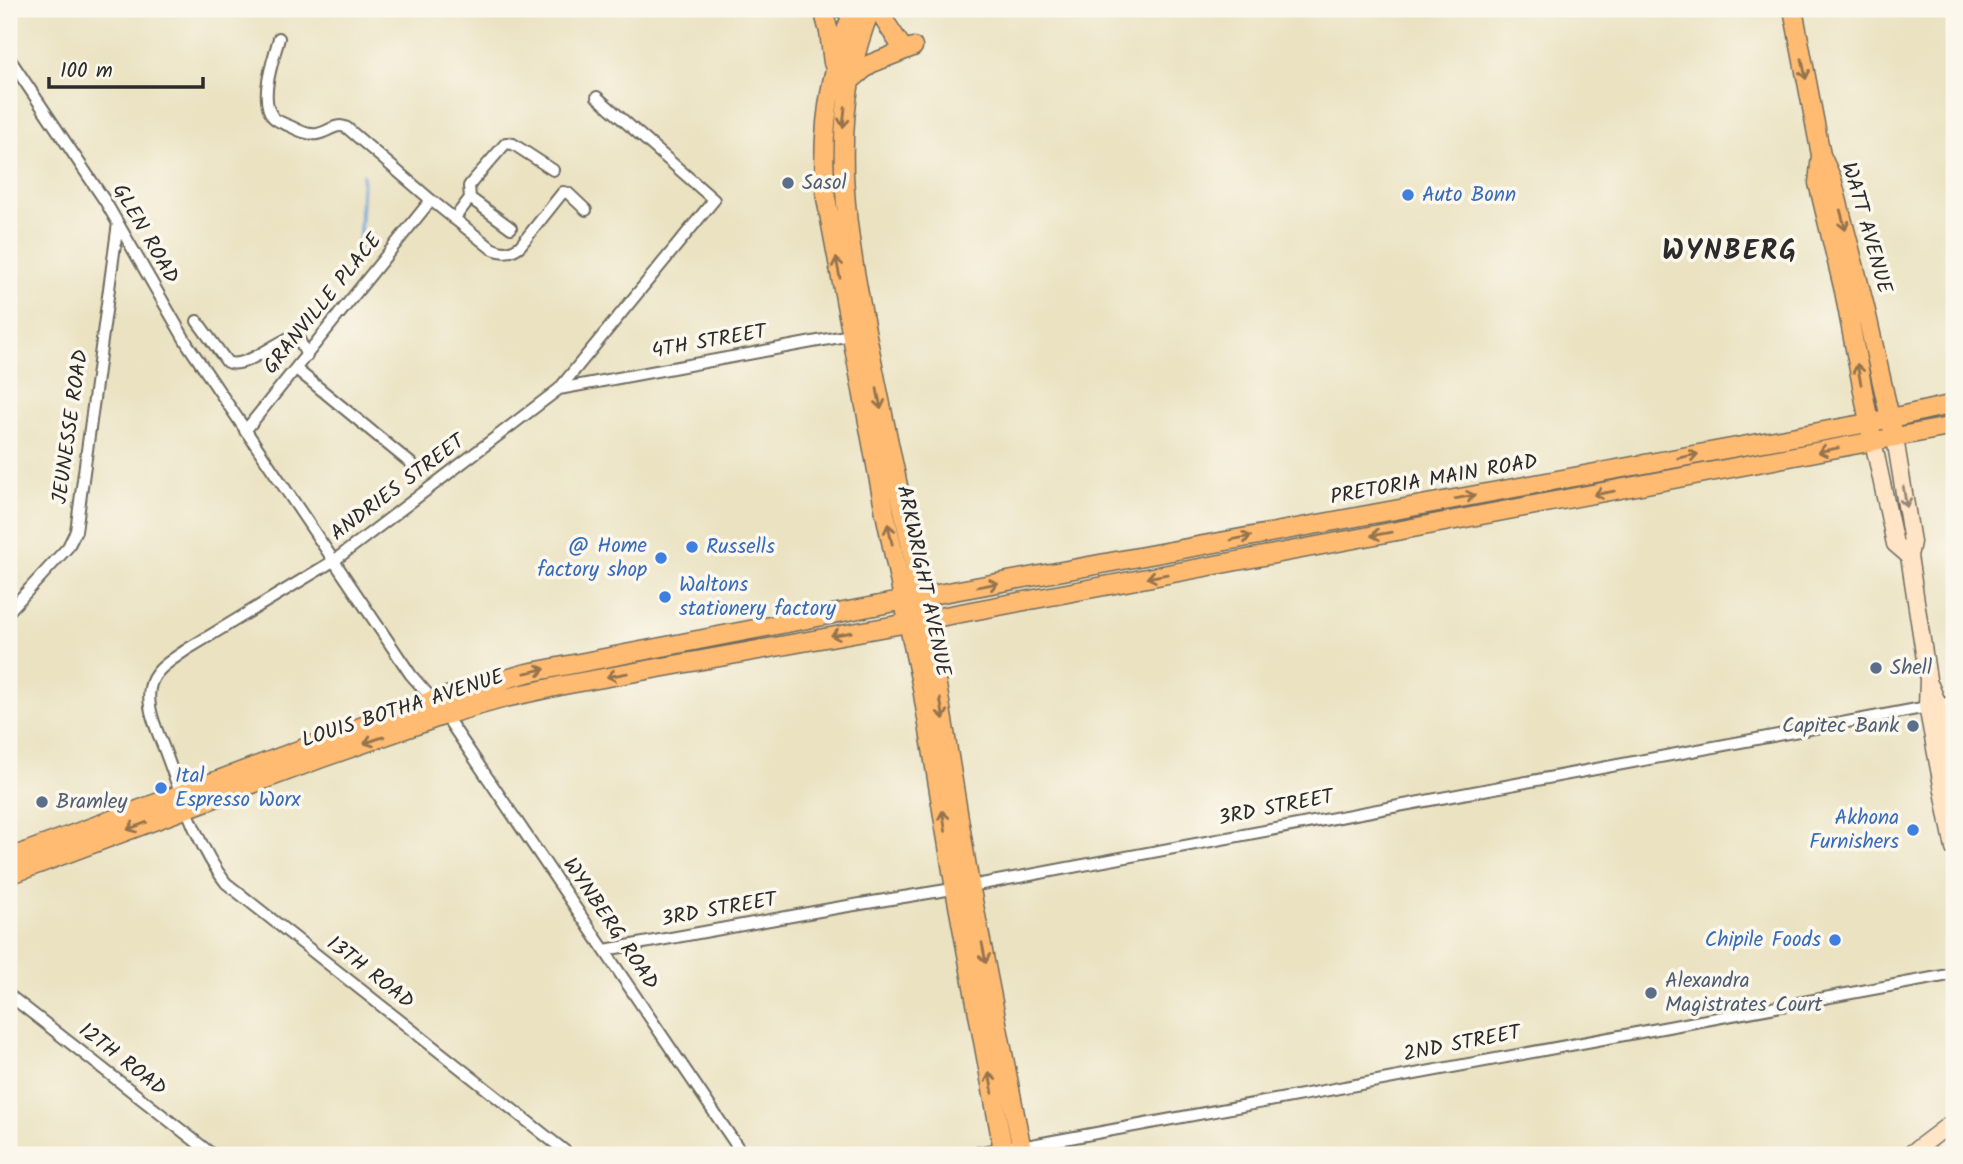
<svg xmlns="http://www.w3.org/2000/svg" width="1963" height="1164" viewBox="0 0 1963 1164" font-family="Kalam,sans-serif">
<style>
.lines{fill:none;stroke-linecap:round;stroke-linejoin:round}
.stream{stroke:#6ea3db;stroke-width:3.5}
.street-casing{stroke:#6e6b60;stroke-width:14}
.secondary-casing{stroke:#6e6b60;stroke-width:19}
.primary-casing{stroke:#6e6b60;stroke-width:21}
.street{stroke:#fff;stroke-width:10}
.secondary{stroke:#ffe4c6;stroke-width:16}
.primary{stroke:#febb71;stroke-width:18}
.oneway{stroke:#94734e}
.oneway2{stroke:#958878}
.service-dot{fill:#5c6f8a;stroke:#fbf7ec;stroke-width:2.5}
.shop-dot{fill:#3f7fe0;stroke:#fbf7ec;stroke-width:2.5}
.labels{text-anchor:middle;dominant-baseline:central;stroke-width:7;stroke-linejoin:round;paint-order:stroke}
.service-label{font-size:21px;fill:#4e5e75;stroke:#fbf7ec;text-anchor:start}
.shop-label{font-size:21px;fill:#366cbe;stroke:#fbf7ec;text-anchor:start}
.street-label{font-size:21px;fill:#2b2b2b;stroke:#fbf7ec}
.district-label{font-size:28px;font-weight:bold;letter-spacing:2px;fill:#2b2b2b;stroke:#fbf7ec}
</style>
<rect width="100%" height="100%" fill="#fbf7ec"/>
<filter id="ink" filterUnits="userSpaceOnUse"><feTurbulence type="fractalNoise" baseFrequency=".0143" numOctaves="2"/><feDisplacementMap in="SourceGraphic" scale="14" xChannelSelector="R" yChannelSelector="G"/><feConvolveMatrix kernelMatrix="1 2 1 2 8 2 1 2 1" color-interpolation-filters="sRGB"/></filter>
<filter id="wash" filterUnits="userSpaceOnUse"><feTurbulence type="fractalNoise" baseFrequency=".00686" numOctaves="4" result="noise"/><feDisplacementMap in="SourceGraphic" scale="28" xChannelSelector="R" yChannelSelector="G"/><feGaussianBlur stdDeviation="1.57" result="paint"/><feColorMatrix in="noise" values="0 0 0 0 0 0 0 0 0 0 0 0 0 0 0 0 0 1.4 0 .05"/><feComposite in="paint" operator="in"/></filter>
<g filter="url(#wash)">
<rect width="100%" height="100%" fill="#eae2c1"/>
<g class="lines">
<path class="stream" d="M359 250 363 175"/>
</g>
</g>
<g filter="url(#ink)">
<g class="lines">
<defs>
<path id="street" d="M837 9 855 21
M279 38C274 58 258 99 273 117 277 122 286 124 292 127 300 131 308 135 317 134 329 132 336 122 347 128L431 200 491 248C502 253 509 254 520 246L563 192 568 193 586 210
M9 58 105 201 188 345 411 675 433 700
M470 198 511 228
M454 219 470 198 469 186 472 182 506 143 513 144 553 170
M197 321 227 362C244 370 276 342 293 336L299 339 307 356
M296 369 419 470
M559 389 856 334
M245 431 431 200
M9 611 68 547 76 531 118 223
M445 715 743 1155
M605 950 836 908 971 886 1954 702
M9 995 213 1155
M1021 1147 1954 974
M570 1155 226 883C197 846 181 794 165 751 158 733 146 708 150 688 153 670 172 660 186 650L335 560 559 389 714 200 597 97"/>
<path id="secondary" d="M1895 438 1912 542 1909 556 1928 679 1927 706 1954 849
M1873 441 1895 544 1909 556
M1930 685 1938 704 1954 776
M978 1155 1021 1147
M1909 1155 1954 1121"/>
<path id="primary" d="M823 9 829 32 833 63
M854 9C830 69 820 134 826 198L885 513 922 688 955 889 1004 1155
M871 9C823 124 848 242 872 360 889 447 909 532 925 619 942 707 955 796 970 885 987 975 1006 1065 1023 1155
M880 9 886 23 900 44
M1793 9 1821 155 1832 179 1865 307 1892 427
M849 82 870 64 913 47
M1821 155 1818 183 1844 291 1871 433
M9 858 433 700 527 673 921 597 1868 423 1954 404
M9 875 322 758 445 715 505 698 564 685 908 623 1954 426"/>
</defs>
<use href="#street" class="street-casing"/>
<use href="#secondary" class="secondary-casing"/>
<use href="#primary" class="primary-casing"/>
<use href="#street" class="street"/>
<use href="#secondary" class="secondary"/>
<use href="#primary" class="primary"/>
</g>
<defs><path id="oneway-shaft" d="M-6 0H5M1.5-3L5.5 0L1.5 3" fill="none" stroke-width="1.6" stroke-linecap="round" stroke-linejoin="round" transform="scale(1.75)"/></defs>
<g class="oneway">
<use href="#oneway-shaft" transform="translate(1804 69) rotate(79)"/>
<use href="#oneway-shaft" transform="translate(844 117) rotate(96)"/>
<use href="#oneway-shaft" transform="translate(1843 220) rotate(75)"/>
<use href="#oneway-shaft" transform="translate(838 268) rotate(-101)"/>
<use href="#oneway-shaft" transform="translate(1859 374) rotate(-101)"/>
<use href="#oneway-shaft" transform="translate(879 399) rotate(79)"/>
<use href="#oneway-shaft" transform="translate(1828 450) rotate(169)"/>
<use href="#oneway-shaft" transform="translate(1688 456) rotate(-11)"/>
<use href="#oneway-shaft" transform="translate(1604 493) rotate(170)"/>
<use href="#oneway-shaft" transform="translate(1465 497) rotate(-10)"/>
<use href="#oneway-shaft" transform="translate(890 534) rotate(-102)"/>
<use href="#oneway-shaft" transform="translate(1381 534) rotate(170)"/>
<use href="#oneway-shaft" transform="translate(1241 538) rotate(-10)"/>
<use href="#oneway-shaft" transform="translate(1157 576) rotate(170)"/>
<use href="#oneway-shaft" transform="translate(988 585) rotate(-10)"/>
<use href="#oneway-shaft" transform="translate(841 634) rotate(170)"/>
<use href="#oneway-shaft" transform="translate(535 671) rotate(-12)"/>
<use href="#oneway-shaft" transform="translate(617 675) rotate(170)"/>
<use href="#oneway-shaft" transform="translate(942 709) rotate(80)"/>
<use href="#oneway-shaft" transform="translate(374 740) rotate(161)"/>
<use href="#oneway-shaft" transform="translate(944 821) rotate(-99)"/>
<use href="#oneway-shaft" transform="translate(137 826) rotate(159)"/>
<use href="#oneway-shaft" transform="translate(984 953) rotate(79)"/>
<use href="#oneway-shaft" transform="translate(991 1083) rotate(-100)"/>
</g>
<use class="oneway2" href="#oneway-shaft" transform="translate(1905 497) rotate(81)"/>
</g>
<g class="service-dot">
<circle cx="788" cy="183" r="7"/>
<circle cx="1876" cy="668" r="7"/>
<circle cx="1913" cy="726" r="7"/>
<circle cx="42" cy="802" r="7"/>
<circle cx="1651" cy="993" r="7"/>
</g>
<g class="shop-dot">
<circle cx="1408" cy="195" r="7"/>
<circle cx="692" cy="547" r="7"/>
<circle cx="661" cy="558" r="7"/>
<circle cx="665" cy="597" r="7"/>
<circle cx="161" cy="788" r="7"/>
<circle cx="1913" cy="830" r="7"/>
<circle cx="1835" cy="940" r="7"/>
</g>
<g class="labels">
<g class="service-label">
<text x="802" y="183">Sasol</text>
<text x="1890" y="668">Shell</text>
<text x="1899" y="726" text-anchor="end">Capitec Bank</text>
<text x="56" y="802">Bramley</text>
<text x="1665" y="981">Alexandra<tspan x="1665" dy="24">Magistrates Court</tspan></text>
</g>
<g class="shop-label">
<text x="1422" y="195">Auto Bonn</text>
<text x="647" y="546" text-anchor="end">@ Home<tspan x="647" dy="24">factory shop</tspan></text>
<text x="706" y="547">Russells</text>
<text x="679" y="585">Waltons<tspan x="679" dy="24">stationery factory</tspan></text>
<text x="175" y="776">Ital<tspan x="175" dy="24">Espresso Worx</tspan></text>
<text x="1899" y="818" text-anchor="end">Akhona<tspan x="1899" dy="24">Furnishers</tspan></text>
<text x="1821" y="940" text-anchor="end">Chipile Foods</text>
</g>
<g class="street-label">
<text transform="translate(1866 228) rotate(74)">WATT AVENUE</text>
<text transform="translate(145 234) rotate(60)">GLEN ROAD</text>
<text transform="translate(323 304) rotate(-51)">GRANVILLE PLACE</text>
<text transform="translate(709 342) rotate(-10)">4TH STREET</text>
<text transform="translate(71 427) rotate(-82)">JEUNESSE ROAD</text>
<text transform="translate(1434 480) rotate(-10)">PRETORIA MAIN ROAD</text>
<text transform="translate(398 488) rotate(-37)">ANDRIES STREET</text>
<text transform="translate(923 581) rotate(78)">ARKWRIGHT AVENUE</text>
<text transform="translate(403 709) rotate(-18)">LOUIS BOTHA AVENUE</text>
<text transform="translate(1276 808) rotate(-11)">3RD STREET</text>
<text transform="translate(719 910) rotate(-10)">3RD STREET</text>
<text transform="translate(610 924) rotate(56)">WYNBERG ROAD</text>
<text transform="translate(370 973) rotate(38)">13TH ROAD</text>
<text transform="translate(1462 1044) rotate(-11)">2ND STREET</text>
<text transform="translate(122 1060) rotate(38)">12TH ROAD</text>
</g>
<g class="district-label">
<text x="1730" y="251">WYNBERG</text>
</g>
</g>
<rect width="1963" height="1164" fill="none" stroke="#fbf7ec" stroke-width="35"/>
<path d="M49 77v10h154v-10" fill="none" stroke="#2b2b2b" stroke-width="3.5"/>
<text x="60" y="77" font-size="21" fill="#2b2b2b" stroke="#fbf7ec" stroke-width="5" paint-order="stroke">100 m</text>
</svg>
